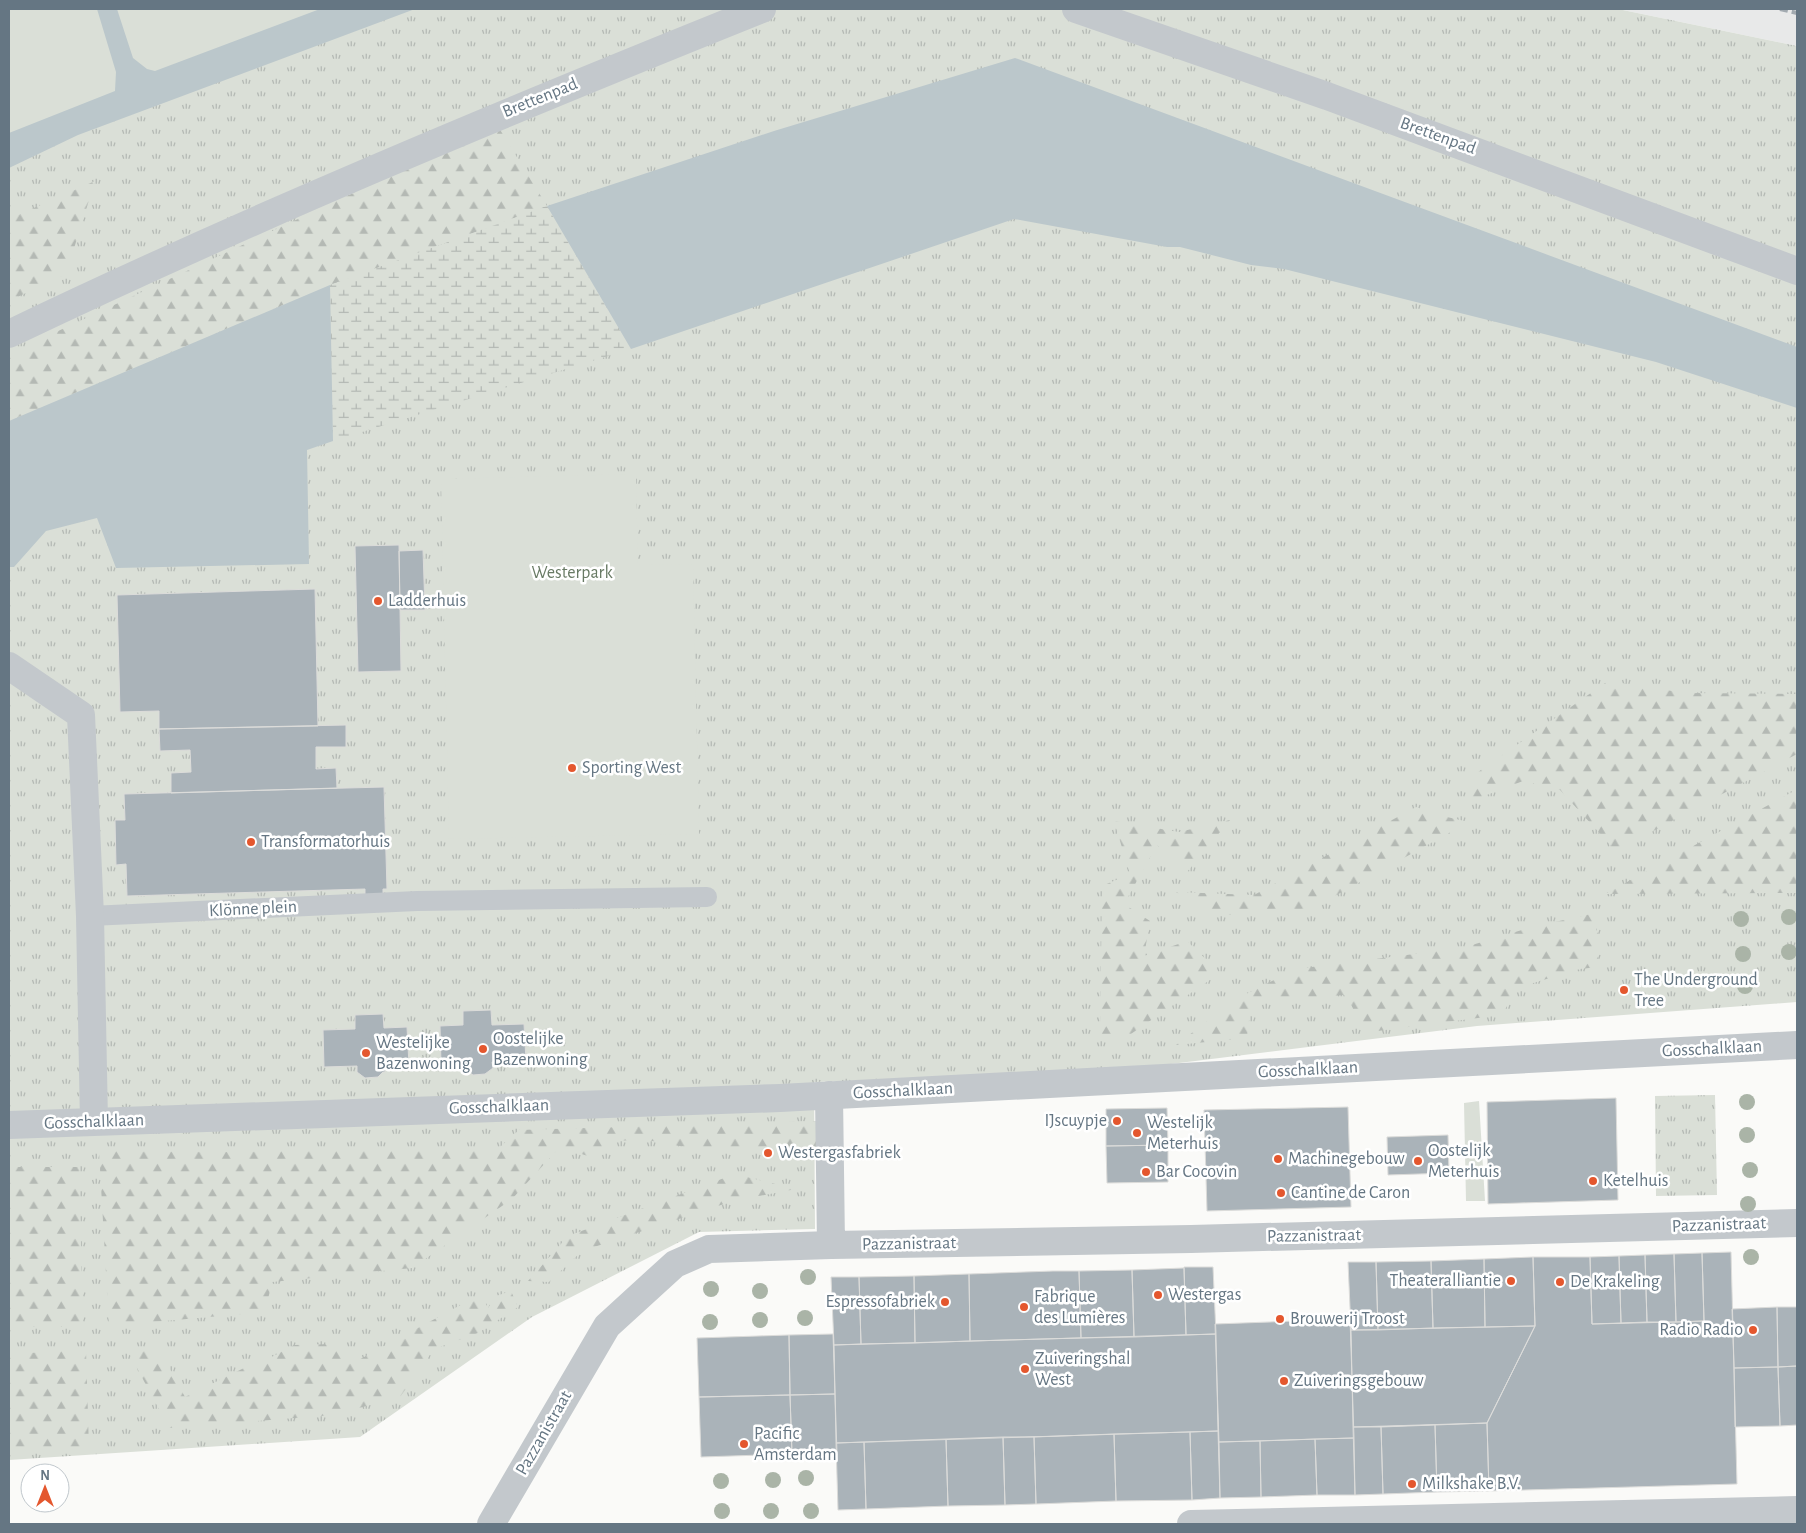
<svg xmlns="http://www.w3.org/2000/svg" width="1806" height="1533" viewBox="0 0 1806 1533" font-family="'Alegreya Sans',sans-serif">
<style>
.built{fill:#e8e9e9}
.grass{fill:url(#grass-tufts)}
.forest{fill:url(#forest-firs)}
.wetland{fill:url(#wetland-marsh)}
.garden{fill:#dadfd7}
.water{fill:#bbc7cb}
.building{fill:#aab3b9;stroke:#dcdcda}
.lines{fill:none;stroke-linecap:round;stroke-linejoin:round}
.service{stroke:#c3c8cc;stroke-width:20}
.pedestrian{stroke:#c3c8cc;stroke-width:28}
.minor{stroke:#c3c8cc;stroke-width:28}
.rail{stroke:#a2aab0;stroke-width:4;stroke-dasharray:8 4;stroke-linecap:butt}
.tree{fill:#aab4a7}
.poi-dot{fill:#e4572e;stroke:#fff;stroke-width:2}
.labels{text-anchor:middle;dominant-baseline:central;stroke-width:5;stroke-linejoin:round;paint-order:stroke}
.street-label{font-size:18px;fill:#657683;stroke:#fff}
.park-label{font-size:18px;fill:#687a64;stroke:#fff}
.poi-label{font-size:18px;fill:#657683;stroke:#fff;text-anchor:start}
</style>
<defs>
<pattern id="grass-tufts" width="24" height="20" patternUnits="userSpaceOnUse" patternTransform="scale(1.25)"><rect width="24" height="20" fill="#dadfd7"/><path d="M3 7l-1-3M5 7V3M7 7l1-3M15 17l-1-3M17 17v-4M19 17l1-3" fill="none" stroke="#b4b9b4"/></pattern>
<pattern id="forest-firs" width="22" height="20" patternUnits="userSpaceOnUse" patternTransform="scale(1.25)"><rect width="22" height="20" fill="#dadfd7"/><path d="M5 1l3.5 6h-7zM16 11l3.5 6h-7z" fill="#b4b9b4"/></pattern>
<pattern id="wetland-marsh" width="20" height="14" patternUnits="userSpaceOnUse" patternTransform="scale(1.25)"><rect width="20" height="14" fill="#dadfd7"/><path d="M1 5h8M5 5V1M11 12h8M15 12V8" fill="none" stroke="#b4b9b4"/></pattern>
</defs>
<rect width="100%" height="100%" fill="#fafaf8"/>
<path class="built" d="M1618 9H1797V46Z"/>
<path class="grass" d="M9 9H1618L1797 46V1002L1477 1026 1090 1074 814 1082 815 1229 699 1232 532 1317 360 1437 9 1460Z
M1715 1095 1717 1195 1656 1196 1655 1096Z"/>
<path class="forest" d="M499 128 547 206 330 285 9 421V354L433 156Z
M95 181 66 274 9 301V219Z
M1608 681 1685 693 1797 694V754L1616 851 1560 790 1523 781 1466 803 1471 777Z
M1797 789V893L1605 894 1796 790Z
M1416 807 1438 815 1469 822 1313 908 1213 916 1176 892 1254 895Z
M1230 820 1187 872 1157 845 1124 904 1150 921 1144 956 1187 941 1220 973 1125 1038 1100 1037 1102 886 1130 874 1114 821 1179 832Z
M1591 914 1598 934V967L1580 969 1520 987 1501 1015 1370 1032 1344 995 1251 1002 1247 1038 1176 1045 1236 999 1296 969 1462 948 1532 927Z
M821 1121 823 1148 707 1151 647 1140 606 1141 594 1158 560 1147 512 1199 412 1268 272 1282 265 1312 109 1326 99 1151 236 1152 500 1147 519 1130Z
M9 1167H79L83 1327H9Z
M735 1174 796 1189 733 1201 582 1251 549 1282 528 1281 568 1236Z
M511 1291 518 1307 478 1333 434 1349 400 1397 333 1415 169 1428 129 1353 159 1349 185 1397 244 1368 268 1359 294 1345 336 1344 353 1363 481 1294 488 1308 496 1296Z
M86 1350 89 1450H9V1354Z"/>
<path class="wetland" d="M547 206 631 349 333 441 330 285Z"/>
<path class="garden" d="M9 9H367L9 152Z
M636 474 638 565 693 564 699 834 449 839 441 479Z
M1479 1101 1485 1201H1466L1464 1103Z"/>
<path class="water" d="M97 9H117L133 58 147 69 155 71 320 9H415L78 135 9 168V133L115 91 116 72Z
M1015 58 1797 347V408L1656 362 1284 269 1251 265 1180 247H1167L1014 219 631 349 547 206 774 131Z
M330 285 333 441 307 450 309 564 116 568 97 518 46 531 14 567H9V421Z"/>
<path class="building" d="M399 545 401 671 358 672 355 546Z
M423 550 425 610H400L399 551Z
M315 589 318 726 159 729V711L120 712 117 595Z
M346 725V747H316V769L336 768 337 788 171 793V773L191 772 190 750 160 751 159 729Z
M384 787 387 889H383V897H365V889L127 896 126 864 116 865 115 820H125L124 794Z
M491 1010 492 1025 524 1024 526 1061 492 1062 493 1068 485 1074 473 1075 465 1069 464 1063H441L440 1026 463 1025V1011Z
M383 1014 384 1028 407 1027 409 1065H385V1072H383L378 1077 365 1078 357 1072V1066L324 1067 323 1030 355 1029V1015Z
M1616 1098 1618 1200 1488 1204 1487 1102Z
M1348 1107 1351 1207 1207 1211 1204 1110Z
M1167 1108 1168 1145 1106 1146V1109Z
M1448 1135 1449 1173 1388 1175 1387 1137Z
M1168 1145V1182L1107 1183 1106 1146Z
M1731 1252 1737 1484 1489 1491 1487 1423 1535 1326 1533 1257H1590L1592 1324 1676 1322 1704 1321 1702 1253Z
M1702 1253 1704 1321 1676 1322 1674 1254Z
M1674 1254 1676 1322H1647L1645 1255Z
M1645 1255 1647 1322 1621 1323 1619 1256Z
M1619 1256 1621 1323 1592 1324 1590 1257Z
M1533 1257 1535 1326 1485 1327 1484 1259Z
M1484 1259 1485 1327 1433 1328 1431 1261Z
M1431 1261 1433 1328 1378 1330 1376 1262Z
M1348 1262H1376L1378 1330H1351Z
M1184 1267H1213L1216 1334 1186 1335Z
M1184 1268 1186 1335 1134 1337 1132 1270Z
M1132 1270 1134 1337 1081 1338 1079 1271Z
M1053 1271H1079L1081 1338 970 1341 969 1274Z
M969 1274 970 1341 915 1343 914 1276Z
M914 1276 915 1343 861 1344 859 1277Z
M831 1277H859L861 1344 834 1345Z
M1777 1307 1778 1367 1734 1368 1732 1309Z
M1777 1307H1797V1366L1778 1367Z
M1350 1319 1354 1438 1219 1442 1215 1324Z
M1535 1326 1487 1423 1353 1427 1351 1330Z
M833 1334 835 1394 790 1395 789 1335Z
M1216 1334 1218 1431 836 1443 834 1345Z
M789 1335 790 1395 699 1397 697 1338Z
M1797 1366V1425L1780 1426 1778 1367Z
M1778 1367 1780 1426 1735 1427 1734 1368Z
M835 1394 837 1453 792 1454 790 1395Z
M790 1395 792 1454 701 1457 699 1397Z
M1487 1423 1489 1491 1437 1492 1435 1425Z
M1435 1425 1437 1492 1383 1494 1381 1427Z
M1353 1427H1381L1383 1494 1355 1495Z
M1218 1431 1220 1498 1192 1500 1190 1432Z
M1190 1432 1192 1500 1116 1501 1114 1434Z
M1114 1434 1116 1501 1036 1504 1034 1437Z
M1003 1437H1034L1036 1504 1005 1505Z
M1003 1437 1005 1505 948 1506 946 1439Z
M1354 1438 1355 1495H1317L1315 1439Z
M946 1439 948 1506 866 1509 864 1442Z
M1315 1439 1317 1495 1261 1497 1260 1441Z
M1260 1441 1261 1497 1220 1498 1219 1442Z
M864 1442 866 1509 838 1510 836 1443Z"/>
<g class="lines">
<path class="service" d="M90 916 417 901 707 897"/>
<path class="pedestrian" d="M1076 9 1327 96 1797 271
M9 334C255 216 508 111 762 9"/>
<path class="minor" d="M9 666 81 715 90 916 94 1122
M829 1095 831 1245
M9 1125 780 1098 1797 1045
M491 1524 607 1326 675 1264 709 1249 831 1245 1191 1239 1797 1223
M1191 1524 1797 1510"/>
<path class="rail" d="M1780 9 1797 13"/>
</g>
<g class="tree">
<circle cx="1789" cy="917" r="8"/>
<circle cx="1741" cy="919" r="8"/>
<circle cx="1789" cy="952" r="8"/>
<circle cx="1743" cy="954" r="8"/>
<circle cx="1745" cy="986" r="8"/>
<circle cx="1747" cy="1102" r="8"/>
<circle cx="1747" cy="1135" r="8"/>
<circle cx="1750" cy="1170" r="8"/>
<circle cx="1748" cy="1204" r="8"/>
<circle cx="1751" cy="1257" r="8"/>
<circle cx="808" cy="1277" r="8"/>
<circle cx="711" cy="1289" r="8"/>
<circle cx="760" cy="1291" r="8"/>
<circle cx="805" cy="1318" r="8"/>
<circle cx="760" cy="1320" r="8"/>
<circle cx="710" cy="1322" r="8"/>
<circle cx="806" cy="1478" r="8"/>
<circle cx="773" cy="1480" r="8"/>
<circle cx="721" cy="1481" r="8"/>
<circle cx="722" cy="1511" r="8"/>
<circle cx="771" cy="1511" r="8"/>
<circle cx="811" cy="1511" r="8"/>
</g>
<g class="poi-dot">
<circle cx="378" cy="601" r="5"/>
<circle cx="572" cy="768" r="5"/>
<circle cx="251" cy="842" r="5"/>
<circle cx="1624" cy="990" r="5"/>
<circle cx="483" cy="1049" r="5"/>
<circle cx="366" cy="1053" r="5"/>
<circle cx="1117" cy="1121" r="5"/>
<circle cx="1137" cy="1133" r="5"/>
<circle cx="768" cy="1153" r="5"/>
<circle cx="1278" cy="1159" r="5"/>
<circle cx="1418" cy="1161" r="5"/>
<circle cx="1146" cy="1172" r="5"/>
<circle cx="1593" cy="1181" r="5"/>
<circle cx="1281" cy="1193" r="5"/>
<circle cx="1511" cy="1281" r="5"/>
<circle cx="1560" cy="1282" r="5"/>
<circle cx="1158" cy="1295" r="5"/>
<circle cx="945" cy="1302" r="5"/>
<circle cx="1024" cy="1307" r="5"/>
<circle cx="1280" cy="1319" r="5"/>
<circle cx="1753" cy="1330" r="5"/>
<circle cx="1025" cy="1369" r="5"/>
<circle cx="1284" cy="1381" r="5"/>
<circle cx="744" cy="1444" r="5"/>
<circle cx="1412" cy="1484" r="5"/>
</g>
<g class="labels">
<g class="street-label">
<text transform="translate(540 98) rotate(-22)">Brettenpad</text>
<text transform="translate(1438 136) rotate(20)">Brettenpad</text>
<text transform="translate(253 909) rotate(-3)">Klönne plein</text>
<text transform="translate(1712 1049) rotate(-3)">Gosschalklaan</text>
<text transform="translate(1308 1070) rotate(-3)">Gosschalklaan</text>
<text transform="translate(903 1091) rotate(-3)">Gosschalklaan</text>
<text transform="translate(499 1107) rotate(-2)">Gosschalklaan</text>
<text transform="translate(94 1122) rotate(-2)">Gosschalklaan</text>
<text transform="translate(1719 1225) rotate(-2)">Pazzanistraat</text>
<text transform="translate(1314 1236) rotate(-1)">Pazzanistraat</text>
<text transform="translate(909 1244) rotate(-1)">Pazzanistraat</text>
<text transform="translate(544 1433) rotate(-60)">Pazzanistraat</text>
</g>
<g class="park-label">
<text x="572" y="573">Westerpark</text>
</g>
<g class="poi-label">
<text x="388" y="601">Ladderhuis</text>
<text x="582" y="768">Sporting West</text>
<text x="261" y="842">Transformatorhuis</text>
<text x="1634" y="980">The Underground<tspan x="1634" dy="21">Tree</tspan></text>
<text x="493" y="1039">Oostelijke<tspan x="493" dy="21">Bazenwoning</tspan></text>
<text x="376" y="1043">Westelijke<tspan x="376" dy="21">Bazenwoning</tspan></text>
<text x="1107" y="1121" text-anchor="end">IJscuypje</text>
<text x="1147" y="1123">Westelijk<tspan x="1147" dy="21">Meterhuis</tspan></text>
<text x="1428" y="1151">Oostelijk<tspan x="1428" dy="21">Meterhuis</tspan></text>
<text x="778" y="1153">Westergasfabriek</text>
<text x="1288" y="1159">Machinegebouw</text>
<text x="1156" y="1172">Bar Cocovin</text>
<text x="1603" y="1181">Ketelhuis</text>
<text x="1291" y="1193">Cantine de Caron</text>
<text x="1501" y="1281" text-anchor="end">Theateralliantie</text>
<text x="1570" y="1282">De Krakeling</text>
<text x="1168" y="1295">Westergas</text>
<text x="1034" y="1297">Fabrique<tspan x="1034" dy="21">des Lumières</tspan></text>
<text x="935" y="1302" text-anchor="end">Espressofabriek</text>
<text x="1290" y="1319">Brouwerij Troost</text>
<text x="1743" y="1330" text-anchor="end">Radio Radio</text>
<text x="1035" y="1359">Zuiveringshal<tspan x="1035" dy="21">West</tspan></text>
<text x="1294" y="1381">Zuiveringsgebouw</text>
<text x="754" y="1434">Pacific<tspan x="754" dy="21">Amsterdam</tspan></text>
<text x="1422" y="1484">Milkshake B.V.</text>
</g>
</g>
<rect width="1806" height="1533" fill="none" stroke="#657683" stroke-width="20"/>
<g transform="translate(45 1488)"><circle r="24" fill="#ffffff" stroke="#c1c8cd"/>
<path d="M0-4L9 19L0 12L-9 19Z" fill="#e4572e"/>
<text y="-8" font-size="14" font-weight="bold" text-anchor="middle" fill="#657683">N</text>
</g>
</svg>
